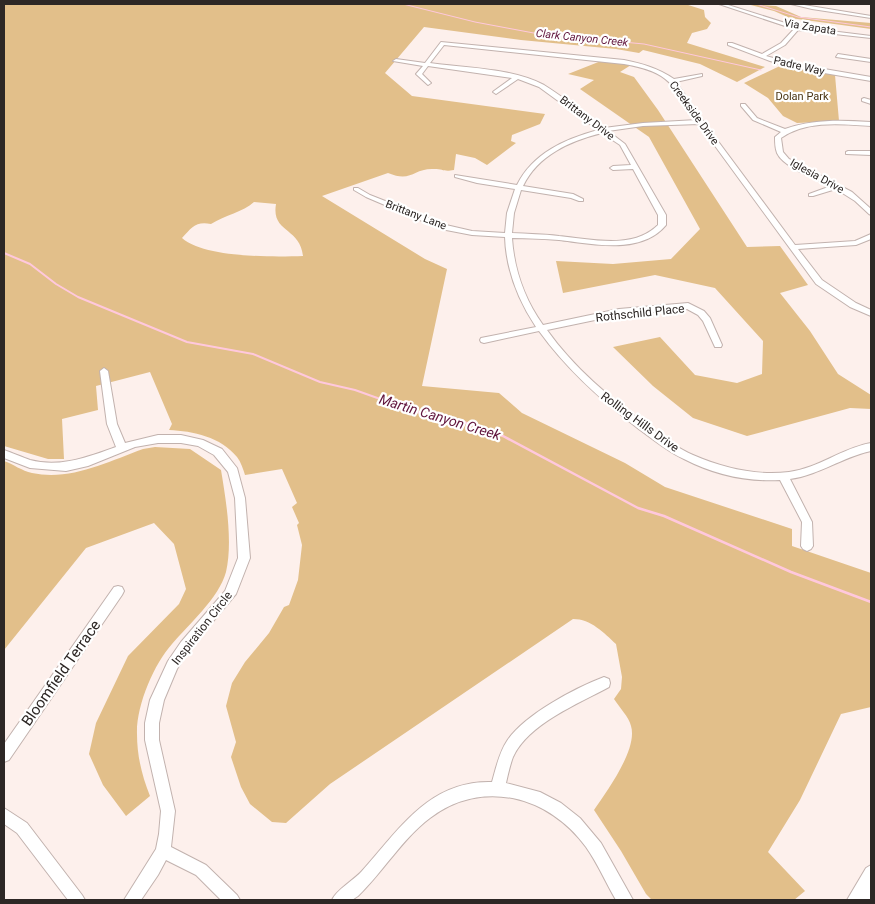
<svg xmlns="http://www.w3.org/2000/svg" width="875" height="904" viewBox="0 0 875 904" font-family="Roboto,sans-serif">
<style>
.green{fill:#e2bf8a;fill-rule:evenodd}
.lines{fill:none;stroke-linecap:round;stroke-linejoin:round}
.stream-far2{stroke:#ffc8dd;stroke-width:1}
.stream-far1{stroke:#ffc8dd;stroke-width:2}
.stream{stroke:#ffc8dd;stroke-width:2.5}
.minor-casing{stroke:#c2b2ae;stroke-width:2}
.minor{fill:#fff;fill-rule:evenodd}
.labels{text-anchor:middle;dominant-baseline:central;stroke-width:4.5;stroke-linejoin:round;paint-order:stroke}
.far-street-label{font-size:11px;fill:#2d2725;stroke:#fff}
.far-water-label{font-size:11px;font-style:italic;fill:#60143c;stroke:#fff}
.far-park-label{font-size:11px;fill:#4a3513;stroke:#fff}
.street-label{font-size:12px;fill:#2d2725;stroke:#fff}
.water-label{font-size:14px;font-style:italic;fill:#60143c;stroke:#fff}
.near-street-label{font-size:15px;fill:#2d2725;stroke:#fff}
</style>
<rect width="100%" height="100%" fill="#fdf0ec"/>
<path class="green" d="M4 4H685L704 10 705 17 711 23 707 29 692 33 687 43 765 67 737 82 700 64 643 50 639 53 616 49 521 40 424 27 385 73 412 96 545 114 540 124 512 135 511 141 516 143 487 165 475 158 456 154 454 170C443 172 444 169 434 169 413 168 412 183 388 173L322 196 425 259 447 269 422 386 499 393 522 413 625 463 665 487 792 529V546L871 573V707L841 714 800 800 768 852 805 891 794 900H652L646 894 621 851 594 810C607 791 638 749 631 726 629 717 619 707 614 699L621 689 622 677 616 644C604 633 591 619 573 619L330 784 286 823 272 822 250 804 241 787 231 757 236 742 226 706 232 683 245 662 269 633 284 607 289 605 298 580 302 545 297 525 299 523 292 507 297 503 282 469 245 475C243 469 241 462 237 457 221 437 193 431 169 430L172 424 150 372 96 386 98 410 62 419 64 459H48L4 446ZM254 202 276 204C271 233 300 227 303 256 273 257 204 258 182 238 192 227 196 221 211 224 225 215 243 212 254 202Z
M747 4 776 6 801 17 871 23V29L790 18 774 11Z
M601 61 631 65 620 72 634 77 658 110 747 247 780 246 808 285 780 293 810 331 838 374 871 395V409L850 408 747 436 693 418 653 386 613 347 660 337 695 375 737 383 762 374 763 341 715 288 655 275 563 293 556 261 613 264 671 259 700 229 649 137 580 89 594 80 568 74Z
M782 65 835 75 839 121 797 123 783 116 768 98 744 83Z
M155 447 190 449 221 470C226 500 233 542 226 572 219 598 189 624 172 644 154 664 136 706 137 734 137 756 142 776 150 796L126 816 103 785 89 754 96 723 128 656 179 604 186 589 174 544 154 523 86 548 4 650V461C13 464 22 471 32 473 71 481 107 462 143 449Z"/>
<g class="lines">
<path class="stream-far2" d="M403 4 475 22 539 34 644 44 761 70
M756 4 798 17 871 27"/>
<path class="stream-far1" d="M4 253 30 264 56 284 78 297 187 342 253 354 320 382 355 390 397 405"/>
<path class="stream" d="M393 404 417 412 449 417 503 436 638 508 664 516 791 572 871 602"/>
<defs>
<path id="minor" d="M719 4H725L798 27 871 36V38L798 30 785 45 766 56 795 64 871 77V81L795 68 770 61 728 45V43H732L762 54 781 43 794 29Z
M791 4H798L871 16V18L812 9Z
M441 42 624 60C643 64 658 68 674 79L702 74V76L676 82 703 121 795 245 855 241 871 234V239L856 245 798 249 822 280 856 303 871 310V316L850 307 816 284 699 124 643 126 608 131 625 144 666 215V225C641 255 593 244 559 240 544 239 528 238 512 238 514 269 525 300 543 325L619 309 688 303 704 311 710 318 722 345 721 347H715L703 321 698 315 687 309 619 315 547 330C574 368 610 398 648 426 662 437 677 448 693 455 723 468 757 476 789 472 819 468 842 448 871 443V451C843 457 819 475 790 479L812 522 813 546 811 549 807 551 803 549 801 546 802 522 780 480C747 482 713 474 684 459 668 452 654 440 640 430 602 401 567 370 539 331L484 343 481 342 480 340 481 338 536 327C518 300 506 269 505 237L472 235 441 229 366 197 354 190V188H358L370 195 446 225 472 231 505 233 507 213 515 189 477 183 455 177V175L517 185C533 153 565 139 598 130L539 87 518 79 496 94 493 92 494 91 512 78 428 66 422 74 431 83 428 85 416 74 423 66 393 61 396 59 425 63ZM444 45 624 64C670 72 672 84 697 120L643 123 604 128C584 114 565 98 544 85 513 68 465 68 430 63ZM602 133 620 145 631 165 613 166 610 168 613 170 633 169 658 215V225C633 250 591 239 559 236 543 234 528 234 512 233L514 213 521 190 571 198 579 201H583V199L573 194 523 186C538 155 570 141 602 133Z
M838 54 871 59V62L836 57Z
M864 98 871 100V104L862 101V99Z
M741 104H745L757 118 785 129C813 119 842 120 871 122V126C842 124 806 120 781 138L783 152 789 159 852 192 871 209V215L869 214 855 201 836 189 813 196H809V194L831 186C817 179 784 168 777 153 775 148 775 142 775 137L781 132 753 120 741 106Z
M848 151H871V155L846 154V152Z
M104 368 108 371 117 424 125 443 158 435H181L203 440 222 449 237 468 245 498 250 558 236 594 189 650 177 669 164 700 159 723V740L175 811 171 847 206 865 237 895 240 900H221L196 875 166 860 158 875 141 900H124L156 849 159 834 161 811 145 740V723L150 700 168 661 181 642 225 591 238 558 235 498 228 472 214 455 198 446 181 443H158L135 447 88 466 66 471 30 468 4 458V450C13 453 21 457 30 460 60 468 88 457 116 447L107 424 100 371Z
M118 586 122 587 124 591 122 595 9 760 4 762V744L114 587Z
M604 677 609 679 610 683 609 687C578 704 528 724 513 757 510 765 508 774 506 783L540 792 561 803 580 818 601 843 633 900H616C606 883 598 864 586 847 549 796 482 778 430 818 402 839 383 872 358 896L352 900H332C336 890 354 880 362 871 399 830 429 780 492 782 496 768 499 753 507 741 524 715 575 688 604 677Z
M4 808 27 823 82 895 85 900H68L17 833 4 824Z
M871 865V900H847L866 868Z"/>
</defs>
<use href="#minor" class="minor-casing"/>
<use href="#minor" class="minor"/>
</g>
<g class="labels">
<g class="far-street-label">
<text transform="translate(810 27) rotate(9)">Via Zapata</text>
<text transform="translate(799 66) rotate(13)">Padre Way</text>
<text transform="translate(694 113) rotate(54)">Creekside Drive</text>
<text transform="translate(587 118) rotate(37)">Brittany Drive</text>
<text transform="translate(817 176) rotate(29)">Iglesia Drive</text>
<text transform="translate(416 215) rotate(21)">Brittany Lane</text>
</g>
<g class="far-water-label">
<text transform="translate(582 38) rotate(6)">Clark Canyon Creek</text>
</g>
<g class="far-park-label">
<text x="802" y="96">Dolan Park</text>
</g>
<g class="street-label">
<text transform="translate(640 313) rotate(-6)">Rothschild Place</text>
<text transform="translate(640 422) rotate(36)">Rolling Hills Drive</text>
<text transform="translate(202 628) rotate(-52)">Inspiration Circle</text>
</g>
<g class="water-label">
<text transform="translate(440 417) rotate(17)">Martin Canyon Creek</text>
</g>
<g class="near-street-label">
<text transform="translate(61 673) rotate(-55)">Bloomfield Terrace</text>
</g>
</g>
<rect width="875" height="904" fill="none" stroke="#2d2725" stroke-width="10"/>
</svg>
